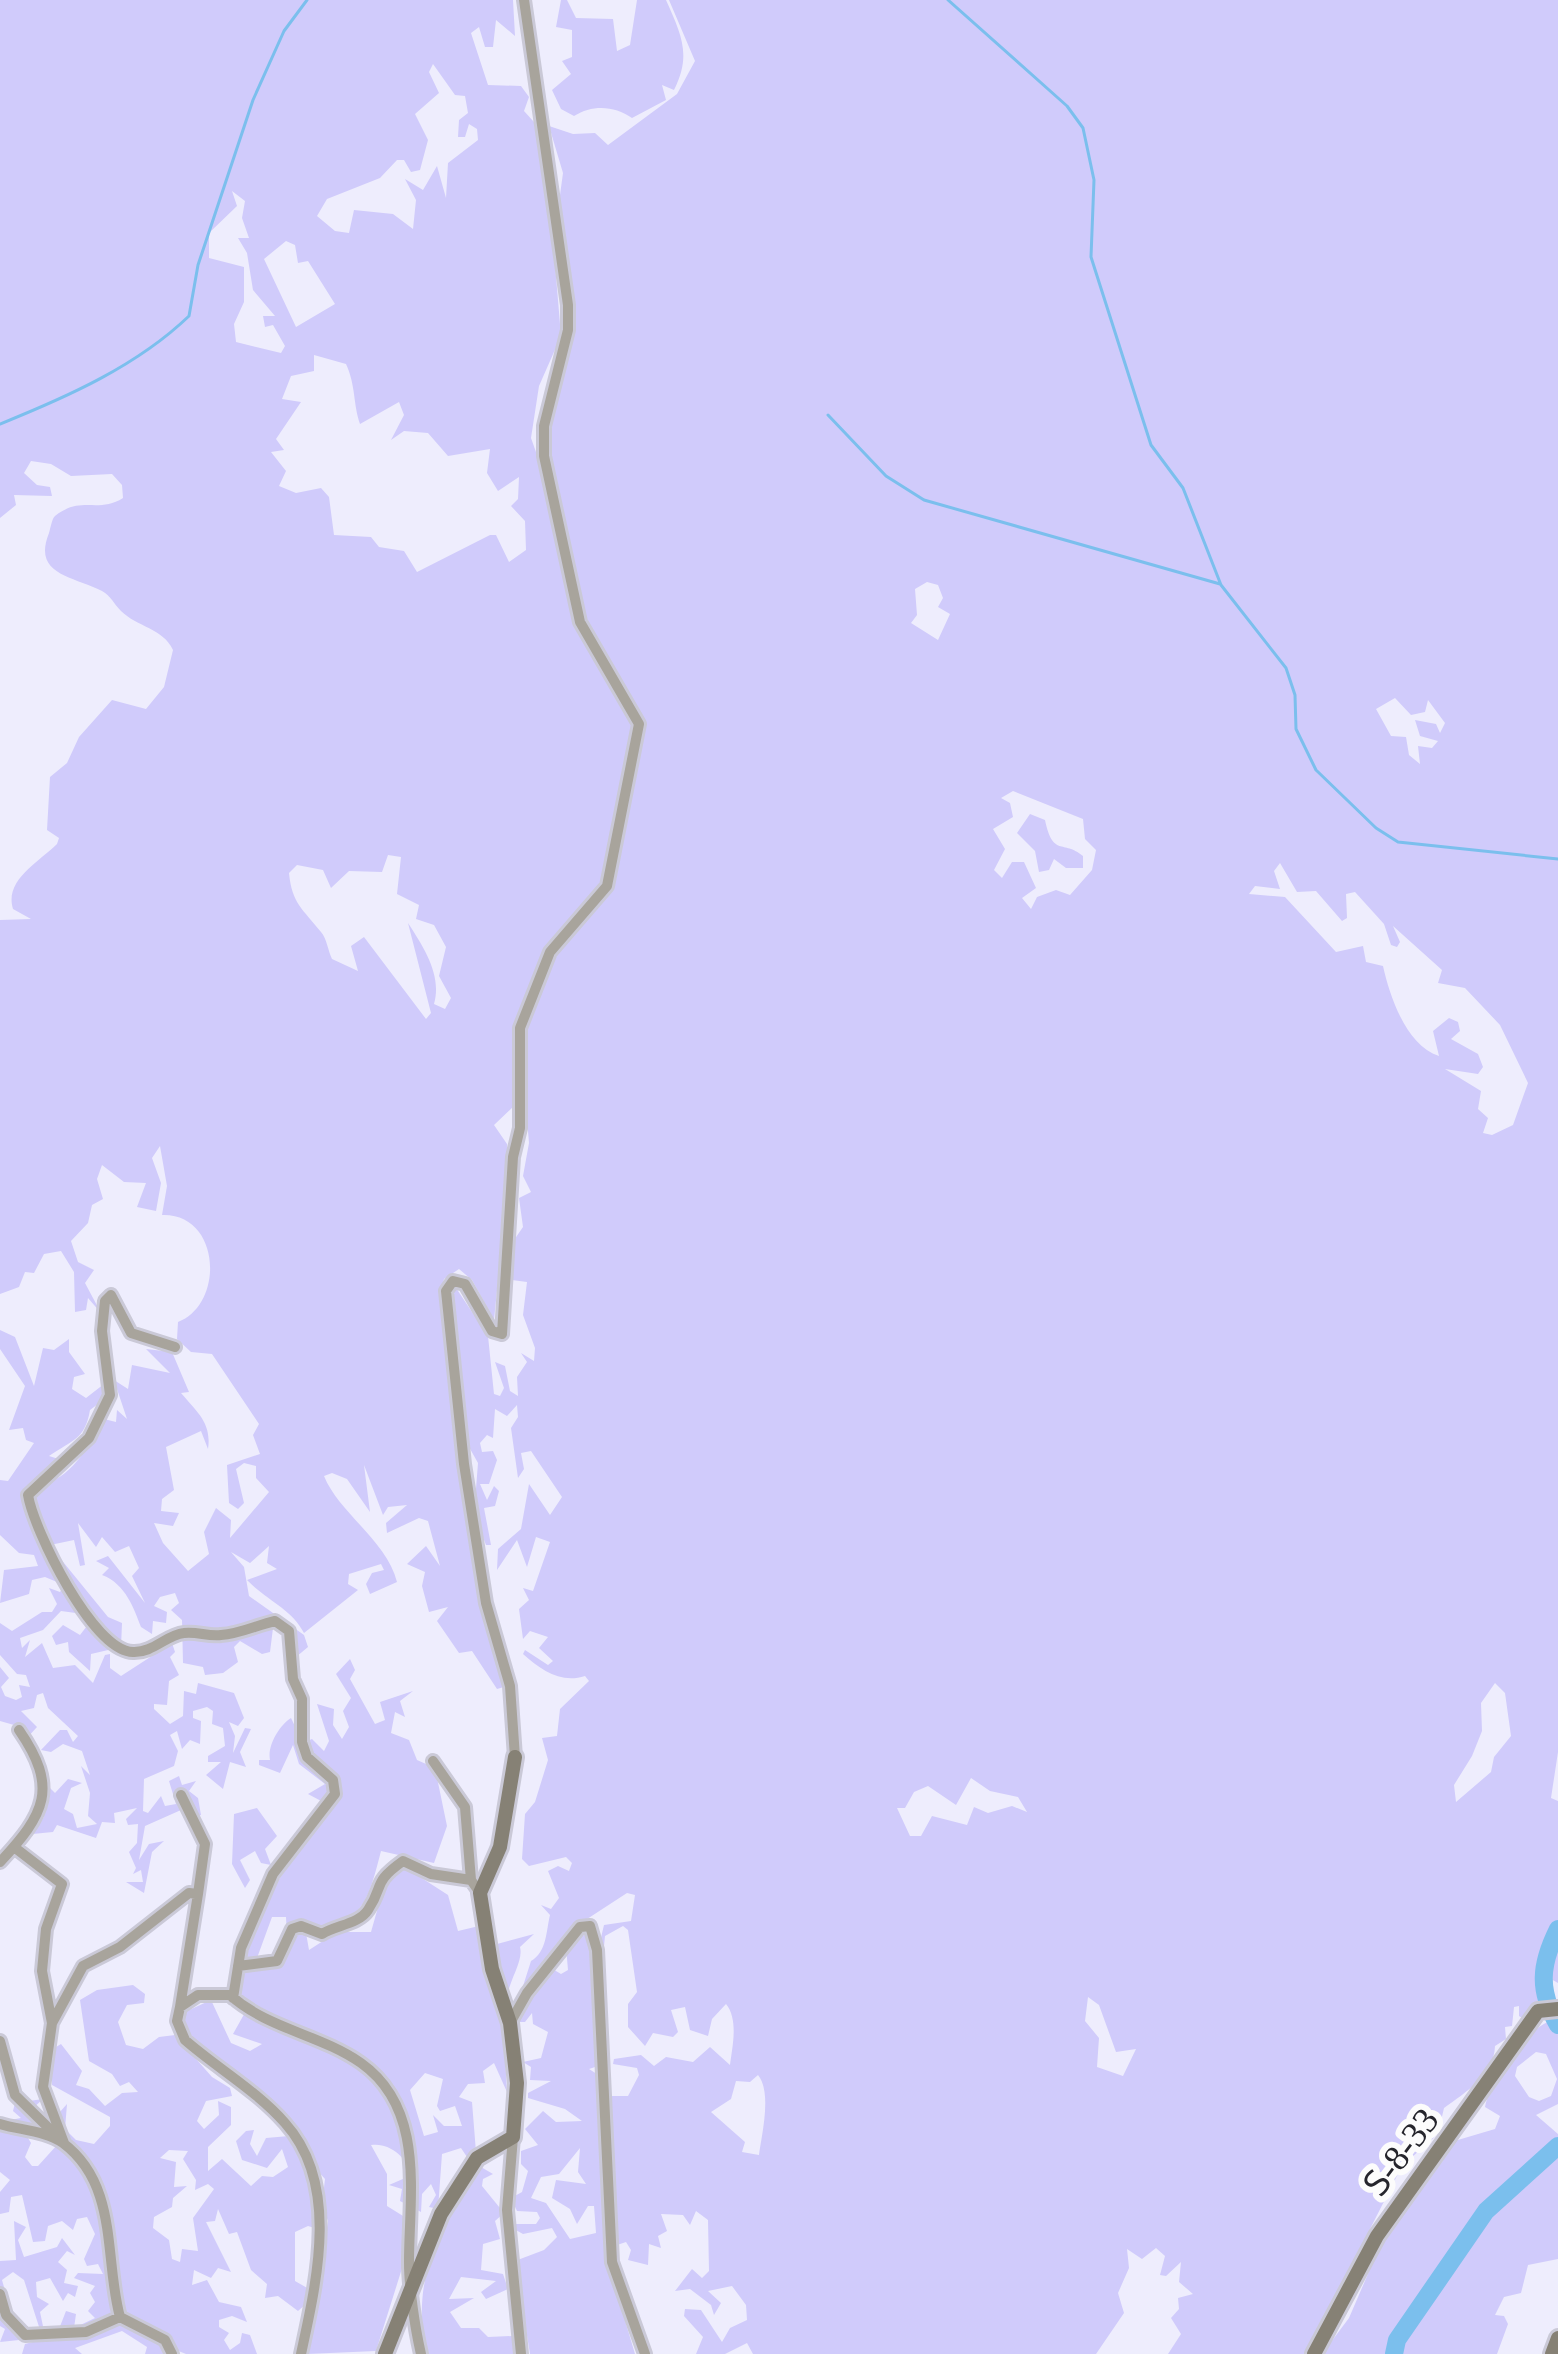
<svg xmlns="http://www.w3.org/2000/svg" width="1558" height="2354" viewBox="0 0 1558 2354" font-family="'Times New Roman','Noto Sans Armenian',serif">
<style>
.green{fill:#d0cbfb;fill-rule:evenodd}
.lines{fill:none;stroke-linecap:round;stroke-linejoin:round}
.stream{stroke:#7bbfed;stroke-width:3}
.river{stroke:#7bbfed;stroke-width:18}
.street-casing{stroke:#cac9d7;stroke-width:16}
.secondary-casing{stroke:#cac9d7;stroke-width:20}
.street{stroke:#a8a49c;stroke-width:10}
.secondary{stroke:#868175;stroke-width:14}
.labels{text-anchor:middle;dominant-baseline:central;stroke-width:12;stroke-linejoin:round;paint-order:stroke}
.street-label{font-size:36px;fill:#25252c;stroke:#fcfcfc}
</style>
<rect width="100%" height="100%" fill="#eeedfd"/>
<path class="green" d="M0 0H513L515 36 496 20 493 47H485L479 27 471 33 488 85 521 86 529 97 524 111 544 133 561 336 539 386 531 438 558 514 546 461 547 439 572 326 568 262 557 217 563 173 549 126 573 134 595 133 608 145 677 94 695 61 669 0H1558V1752L1551 1798 1558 1801V1983L1551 1979 1554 1996 1527 2021 1519 2016V2006L1514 2007 1512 2026 1505 2027 1506 2039 1495 2046C1494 2075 1466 2092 1444 2108L1438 2134 1402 2166 1370 2229 1350 2288 1304 2354H1168L1181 2334 1171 2318 1179 2309 1178 2298 1193 2294 1179 2282 1181 2262 1166 2276 1160 2275 1165 2256 1156 2248 1142 2259 1127 2249 1129 2268 1118 2293 1124 2313 1096 2354H753L747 2343 725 2354H696L703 2337 684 2316 685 2309 701 2310 722 2342 730 2328 747 2320 746 2305 732 2286 708 2291 721 2303 714 2315 711 2305 690 2289 675 2291 692 2269 702 2278 709 2271 708 2220 696 2211 690 2225 683 2215 661 2214 667 2231 658 2236 661 2248 649 2244 648 2265 628 2260 631 2250 626 2242 614 2246 607 2260 635 2354H530L515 2261 544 2250 557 2237 552 2228 523 2234 514 2229 515 2224H536L540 2218 537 2212 517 2211 511 2198 522 2192 528 2171 521 2164V2151L538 2145 525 2129 543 2111 556 2122 582 2121 565 2109 528 2098V2093L551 2081 530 2080 531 2067 523 2062 541 2058 548 2032 533 2024 532 2013 525 2022H514L505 2055 507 2092 494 2063 483 2071 485 2083 468 2084 459 2097 472 2102 476 2152 469 2160 461 2148 442 2154 438 2209 429 2207 436 2195 431 2184 422 2194 421 2212 400 2201 402 2189 389 2185 412 2175C407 2158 390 2142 371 2145L387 2174V2206L416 2224 376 2351 307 2354 328 2221 322 2204 325 2179 316 2169 318 2229 308 2226 295 2232V2281L309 2289 307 2303 298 2311 278 2296 265 2298 267 2284 251 2270 237 2232 229 2234 218 2209 215 2221 206 2222 231 2272 218 2268 211 2278 194 2270 192 2285 207 2280 219 2302 241 2307 247 2322 232 2316 219 2320V2327L229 2333 224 2340 230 2350 240 2343 242 2333 250 2335 257 2354H186L171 2348 170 2354H145L147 2347 122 2331 75 2348 82 2354H22L25 2344 60 2335 41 2333 24 2280 13 2272 2 2280 19 2340 0 2342 5 2329 0 2326V2261L16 2260 14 2221 26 2227 18 2240 24 2257 57 2247 62 2238 75 2255 67 2251 58 2262 67 2270 64 2283 78 2286 75 2297 68 2293 63 2301 50 2278 36 2282 37 2297 49 2304 40 2312 44 2331 59 2329 66 2311 76 2314 74 2328 95 2318 88 2311 95 2302 90 2293 95 2286 74 2278 78 2273 103 2274 98 2264 87 2266 84 2259 95 2234 87 2217 77 2219 73 2230 62 2221 48 2226 45 2241 33 2242 22 2195 11 2197 9 2212 0 2214V2192L10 2180 0 2172V2122L21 2118 13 2111 15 2103 43 2099 32 2109 38 2124 24 2131 31 2143 25 2157 32 2166H38L57 2145 59 2113 67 2104 65 2129 76 2140 94 2144 110 2126V2117L52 2085 51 2050 61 2044 82 2071 76 2085 89 2089 105 2106 122 2093 138 2092 129 2082 120 2086 112 2074 89 2061 80 2000 97 1990 133 1985 145 1994 144 2003 127 2005 118 2022 126 2045 143 2049 159 2037 175 2035 212 2077 230 2088 232 2096 206 2101 197 2121 204 2129 219 2115 218 2101 231 2107V2125L208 2147V2171L222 2159 251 2186 262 2176 273 2177 288 2167 282 2149 267 2168 242 2160 236 2141 246 2131 254 2130 250 2144 257 2156 266 2138 289 2136 259 2097 190 2038 183 2023 187 2011 211 2000 231 2043 250 2051 262 2044 233 2034 247 2009 240 1996 244 1969 279 1963 287 1937 286 1917H272L257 1958 242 1960 268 1895 341 1790 338 1787 323 1802 308 1794 325 1784 299 1764 293 1745 280 1773 259 1765V1760H270C267 1745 280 1725 291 1718L303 1743 312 1739 324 1751 329 1741 317 1704 334 1709 333 1725 342 1739 349 1727 343 1711 351 1698 336 1674 350 1659 355 1670 350 1679 375 1724 385 1720 380 1702 413 1691 400 1701 405 1717 395 1712 391 1733 409 1740 417 1760 435 1768 447 1826 434 1863 381 1851C367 1905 364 1921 306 1933L309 1950 337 1932H371L386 1879 403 1866 448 1895 458 1931 479 1926 496 1950 497 1944 534 1934 520 1947C524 1962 507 1982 507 2001L517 2005 531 1961C547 1952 546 1931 550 1915L541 1905 551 1909 559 1898 548 1871 558 1866 569 1871 572 1863 566 1857 529 1866 522 1859 525 1814 535 1802 548 1760 542 1738 557 1736 560 1709 589 1681 585 1676C561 1684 541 1670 523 1654L525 1650 548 1665 553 1661 539 1648 548 1637 530 1631 523 1639 519 1609 529 1600 523 1588 533 1591 550 1542 536 1537 527 1567 517 1540 497 1570 498 1549 521 1529 529 1484 550 1515 562 1497 531 1451 521 1453 524 1469 518 1478 511 1428 518 1417 517 1405 507 1416 495 1409 493 1438 487 1435 480 1443 482 1452 493 1451 497 1460 489 1484H480L487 1500 494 1486 499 1491 495 1506 484 1508 491 1545H486L474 1514 478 1463 464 1438 451 1293 456 1288 488 1336 494 1394 500 1396 504 1388 495 1362 505 1366 510 1391 518 1396 517 1377 527 1362 521 1353 534 1361 535 1348 523 1315 527 1282 512 1280 514 1240 523 1227 519 1198 531 1192 523 1176 529 1143 522 1059 528 1015 514 1067 515 1105 494 1125 507 1144 509 1172 494 1320 472 1280 459 1269 444 1279 441 1293 460 1463 504 1687 497 1689 472 1651 459 1653 437 1621 448 1607 429 1612 422 1586 425 1572 407 1564 426 1546 440 1566 428 1521 419 1518 387 1533 386 1523 407 1505 388 1507 383 1515 364 1465 370 1512 347 1479 332 1473 324 1476C339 1513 387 1541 397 1582L370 1594 366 1584 372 1573 384 1570 381 1564 349 1574 348 1584 358 1590 304 1633C292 1609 266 1600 247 1580L277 1569 267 1563 269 1546 250 1563 231 1552 244 1567 249 1596 304 1635 308 1647 296 1657 283 1634 273 1628 270 1652 262 1654 240 1641 234 1647 238 1662 223 1673 205 1675 203 1667 183 1663 182 1620 171 1610 179 1603 175 1593 160 1597 154 1606 167 1612 166 1623 153 1621 152 1634 141 1627C134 1609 126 1584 102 1575L109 1568 96 1561 108 1556 145 1603 132 1576 139 1568 129 1546 115 1552 102 1537 96 1547 78 1523 85 1565 80 1566 74 1540 50 1545 44 1554 48 1559 55 1552 108 1617 122 1623 121 1647 91 1654 90 1671 69 1652 68 1642 56 1645 52 1636 63 1625 80 1635 90 1622 83 1614 61 1611 43 1630 20 1638 22 1648 30 1640 25 1657 42 1643 53 1668 75 1665 93 1683 105 1655 110 1654V1668L121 1676 172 1643 175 1652 170 1657 179 1675 169 1681 167 1705 154 1704V1709L170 1724 183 1716 184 1691 196 1694 198 1683 234 1693 244 1718 238 1726 229 1722 235 1736 233 1753 245 1728 251 1729 240 1752 246 1767 230 1762 223 1789 206 1775 221 1762H208V1756L225 1746 223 1728 212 1724 213 1711 207 1707 193 1711V1718L201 1721 200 1744 190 1740 182 1749 177 1731 170 1735 178 1751 174 1766 144 1779 143 1811 148 1813 161 1796 165 1806 176 1804 169 1781 179 1776 182 1785 196 1781 189 1791 198 1798 201 1815 191 1818 181 1810 145 1826 139 1860 149 1844 164 1841 152 1852 144 1893 126 1882H143L141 1870 133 1874 136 1868 129 1852 137 1843 138 1824 128 1825 126 1819 137 1808 114 1813 115 1823 102 1822 96 1838 57 1825 53 1832 32 1834 44 1817 40 1807 47 1785 55 1793 68 1779 82 1783 71 1788 64 1809 73 1814 77 1828 97 1824 88 1816 90 1793 81 1766 90 1775 82 1751 63 1744 51 1752 41 1750 60 1730H67L73 1742 78 1736 48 1708 43 1693 37 1695 34 1708 21 1711 37 1727 26 1739 14 1736V1725L0 1721V1667L9 1678 1 1687 5 1696 16 1700 22 1697 19 1685 30 1687 26 1675 17 1674 0 1655V1623L12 1631 42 1612H52L57 1604 49 1588 60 1592 66 1584 60 1577 57 1582 45 1577 32 1580 29 1594 0 1603 4 1570 38 1566 34 1555 19 1553 0 1535V1480L8 1481 34 1443 26 1440 23 1428 9 1430 25 1386 0 1349V1330L15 1337 34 1386 43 1348 54 1350 69 1339V1352L85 1374 74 1377 72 1389 86 1398 104 1384 106 1398 90 1410C85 1440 72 1440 49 1456L65 1461 45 1484C75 1474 89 1444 104 1419L116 1422 117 1410 127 1419 114 1380 128 1389 132 1365 170 1373 146 1349 172 1352 189 1392 181 1393C197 1412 212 1423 208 1449L201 1431 166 1447 174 1490 162 1499 161 1511 179 1513 173 1526 154 1523 163 1543 188 1571 209 1554 204 1532 216 1508 231 1520 230 1538 269 1492 256 1478V1466L244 1463 236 1469 244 1503 238 1509 229 1503 227 1465 260 1454 253 1435 259 1424 212 1354 191 1352 177 1339 178 1322C225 1304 221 1213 162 1215L167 1186 160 1146 152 1158 161 1183 156 1211 137 1207 146 1183 124 1182 102 1165 97 1179 103 1199 92 1205 88 1223 71 1241 78 1262 94 1270 85 1283 101 1313 88 1298 86 1310 75 1312 74 1272 61 1251 44 1254 34 1273 25 1272 19 1287 0 1294V920L31 919 13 909C4 880 39 862 57 844L59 838 47 830 50 777 67 763 79 737 112 700 146 709 164 687 173 650C163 628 137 627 121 611 114 604 111 596 102 591 73 576 32 575 49 533 50 530 52 518 55 516 81 495 98 514 123 498L122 485 112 474 71 476 51 464 31 461 24 473 37 485 50 487 52 496 14 495 16 505 0 518ZM433 64 455 95 465 96 468 113 459 120 458 137H465L469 124 477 129 478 140 448 163 446 198 437 166 423 190 405 179 416 200 413 229 393 214 354 210 349 233 335 231 317 216 327 199 380 178 397 160H404L411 172 420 170 428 140 415 114 439 93 429 72ZM232 191 245 201 242 218 249 238H238L247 253 253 290 275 316H263L265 327 273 325 285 346 281 353 236 342 234 324 244 302V267L209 258V233L237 206ZM286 241 295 245 298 263 308 261 335 304 296 327 264 259ZM314 355 346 364C356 386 353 404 360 424L399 402 404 415 391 440 404 431 428 433 448 456 490 449 487 473 498 491 519 477 518 499 511 506 525 521 526 550 509 562 496 535H490L417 572 404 551 379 547 371 537 334 535 329 497 321 488 296 493 279 486 286 471 271 452 284 450 276 439 301 402 282 399 291 376 314 371ZM927 582 938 585 943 598 938 607 950 614 938 640 911 623 917 615 915 589ZM1395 698 1411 715 1425 712 1428 700 1445 723 1440 733 1436 724 1415 720 1420 736 1438 741 1432 748 1418 746 1420 764 1409 755 1406 737 1391 736 1376 709ZM1013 791 1083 819 1085 839 1096 850 1092 870 1070 895 1056 890 1037 897 1031 909 1022 898 1036 888 1024 862H1012L1002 878 994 870 1005 849 993 829 1013 817 1010 803 1001 798ZM388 855 401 857 397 894 419 905 416 919 434 925 446 947 439 976 451 998 445 1009 434 1004C442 976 425 949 408 923L431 1013 426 1019 364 937 351 946 358 971 332 959C328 951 327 939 321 932 303 909 292 904 289 873L297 865 323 870 331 888 349 871 382 872ZM1280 863 1297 892 1316 891 1342 921 1347 918 1346 894 1355 892 1384 924 1391 945 1397 947 1400 942 1393 926 1442 970 1438 983 1465 988 1500 1025 1528 1083 1513 1125 1492 1135 1483 1133 1488 1118 1478 1109 1481 1091 1445 1069 1478 1074 1483 1067 1478 1054 1451 1039 1460 1031 1458 1022 1449 1018 1433 1031 1439 1056C1406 1045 1390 997 1383 966L1366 962 1363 946 1336 952 1285 897 1249 894 1255 886 1280 889 1274 871ZM1495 1683 1505 1693 1511 1736 1494 1757 1491 1772 1456 1802 1454 1785 1472 1756 1482 1731 1481 1703ZM971 1778 990 1791 1018 1797 1027 1812 1012 1806 988 1813 974 1807 967 1825 932 1816 921 1836H910L897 1808H905L914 1792 928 1786 956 1805ZM627 1893 635 1895 631 1921 604 1925 599 1946 602 1966 605 1936 623 1926 628 1930 637 1992 628 2004V2027L645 2046 653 2033 673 2037 678 2032 671 2010 685 2007 690 2030 708 2036 712 2019 726 2004C739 2020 732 2048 730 2065L710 2047 693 2062 666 2057 654 2066 641 2055 614 2059 613 2064 637 2068 639 2075 628 2096H607L598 2090 600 2076 589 2069 595 2067 599 2015 588 1932 566 1947 568 1970 561 1974 551 1968 584 1921ZM1088 1997 1099 2005 1116 2052 1136 2049 1123 2076 1097 2067 1099 2038 1085 2021ZM425 2073 443 2079 437 2106 440 2111 455 2106 462 2126H444L433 2115 438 2132 424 2136 410 2090ZM758 2075C772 2092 762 2133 759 2155L742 2152 745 2142 711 2112 731 2099 736 2081 750 2082ZM580 2148 578 2172 586 2184 556 2180 552 2198 570 2209 577 2224 588 2206H594L596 2233 570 2239 546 2203 531 2198 541 2177 559 2174ZM169 2150 188 2151 183 2159 196 2180 195 2190 208 2184 214 2189 193 2218 198 2251 182 2249 180 2262 172 2259 169 2240 153 2228 154 2217 172 2207 173 2198 187 2186 174 2187 176 2162 160 2158Z
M561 0H567L576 18 613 19 617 51 630 45 637 0H666C681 34 692 55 674 90L662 85 666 100 632 118C615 106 593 104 574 116L561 109 552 90 571 74 562 61 572 57V30L556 27Z
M1030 814 1045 820C1053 858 1063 839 1083 856V868H1066L1054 859 1049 870 1039 872 1035 851 1017 833Z
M257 1808 277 1836 265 1849 271 1865 261 1863 255 1851 240 1860 250 1880 245 1888 232 1864 234 1814Z
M1558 2018V2104L1536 2115 1558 2134V2259L1528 2265 1521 2293 1504 2297 1495 2315 1504 2316 1508 2324 1497 2354H1322L1349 2318 1383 2239 1432 2166 1442 2162 1451 2142 1495 2129 1500 2116 1485 2107C1492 2074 1525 2027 1558 2018ZM1536 2052 1546 2054 1557 2079 1551 2096 1539 2101 1529 2097 1515 2076 1517 2067Z
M481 2167 493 2174 483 2179 482 2186 504 2213 495 2221 500 2239 483 2244 481 2270 503 2274 508 2289 486 2299 481 2292 496 2281 461 2277 449 2299 474 2298 450 2312 461 2328H479L488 2337 512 2336 516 2354H427C412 2294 431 2240 465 2189 472 2178 469 2173 481 2167Z"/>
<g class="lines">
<path class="stream" d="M948 0 1067 106 1083 128 1094 180 1091 257 1151 445 1183 488 1221 585 1286 668 1295 695 1296 729 1316 770 1376 828 1398 842 1558 859
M828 415 886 476 924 500 1220 584
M0 424C67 397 137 366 189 316L198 265 253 100 284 31 307 0"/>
<path class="river" d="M1558 1929C1540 1965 1538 1990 1558 2025
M1394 2354 1397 2340 1486 2211 1558 2146"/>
<defs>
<path id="street" d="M175 1347 131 1333 111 1295 105 1301 102 1331 110 1395 89 1438 28 1495C34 1531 93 1651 133 1652 153 1653 166 1635 184 1633 196 1631 209 1637 221 1635 240 1634 257 1625 275 1621L289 1631 293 1679 302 1699V1742L307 1757 333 1780 335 1794 273 1874 241 1948 233 1998
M515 1757 510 1686 486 1603 464 1464 446 1291 453 1281 465 1284 492 1331 502 1334 513 1157 520 1128V1028L550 952 607 886 639 724 580 622 544 456V426L568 330V305L524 0
M433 1761 465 1807 471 1880
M181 1795 205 1844 198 1894
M14 1847 62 1884 46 1929 42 1971 52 2023
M0 1862C45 1814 59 1788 19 1730
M238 1966 277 1961 292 1929 301 1926 322 1934C336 1925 359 1924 368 1910 385 1885 371 1884 403 1861L431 1874 471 1880 480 1893
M510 2023 527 1993 580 1927 590 1926 597 1950 612 2262 645 2354
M0 2041 15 2095 64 2143 43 2087 52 2023 83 1966 120 1947 189 1893 198 1894 180 2007
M0 2124C19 2130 47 2131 63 2143 119 2185 104 2259 120 2317
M513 2137 507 2210 521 2354
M0 2294 6 2315 25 2335 86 2332 120 2317 165 2340 172 2354
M301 2354C317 2280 340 2184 285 2123 257 2091 217 2068 185 2040L177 2021 180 2007 198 1995H230C268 2029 319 2034 361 2063 426 2109 409 2196 409 2262 409 2288 415 2328 421 2354"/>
<path id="secondary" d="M385 2354 441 2214 477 2158 513 2137 517 2083 510 2023 492 1969 480 1893 500 1847 515 1757
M1314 2354 1377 2236 1538 2011 1558 2009
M1552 2354 1558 2338"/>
</defs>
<use href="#street" class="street-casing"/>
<use href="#secondary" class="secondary-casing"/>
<use href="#street" class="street"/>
<use href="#secondary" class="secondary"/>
</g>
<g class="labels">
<g class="street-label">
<text transform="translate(1401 2152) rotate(-53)">Տ-8-33</text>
</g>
</g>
</svg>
